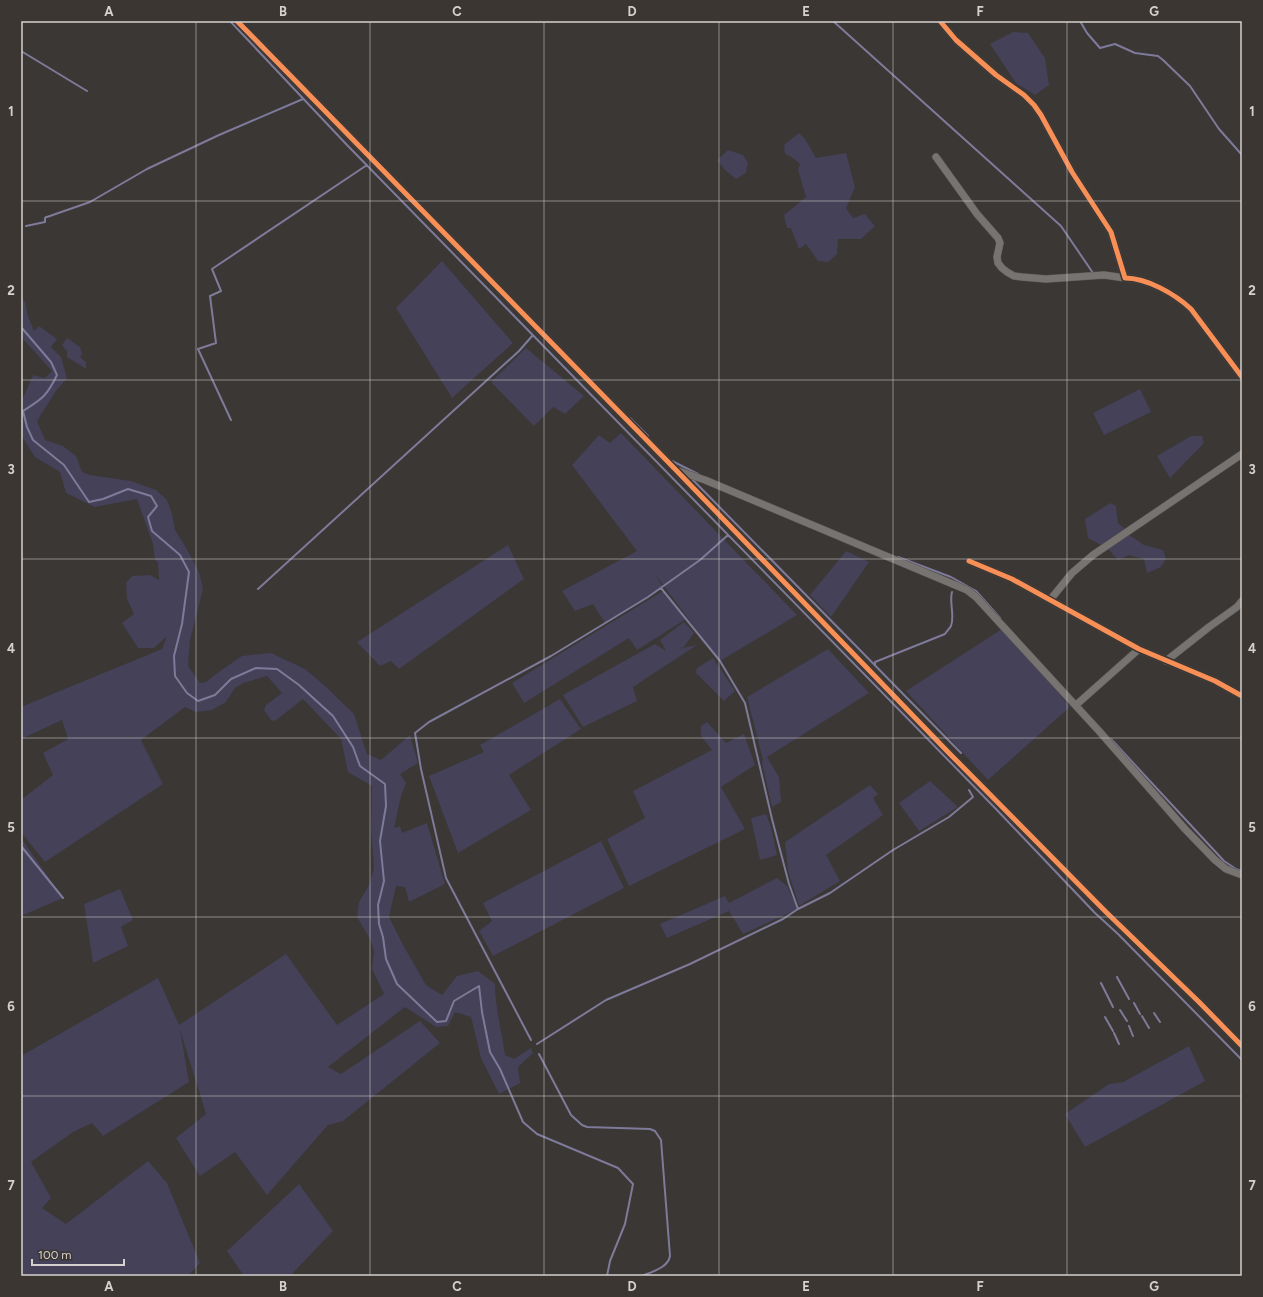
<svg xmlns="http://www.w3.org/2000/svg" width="1263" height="1297" viewBox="0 0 1263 1297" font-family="Figtree,sans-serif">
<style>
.green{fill:#444158}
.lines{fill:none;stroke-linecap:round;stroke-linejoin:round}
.stream{stroke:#7e7a99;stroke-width:2}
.minor-casing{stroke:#585553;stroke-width:8}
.minor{stroke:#767371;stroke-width:7}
.cycleway-casing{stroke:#3c3633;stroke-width:8}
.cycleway{stroke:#f78f57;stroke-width:5}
.grid{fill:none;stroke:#d4d1ce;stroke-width:1;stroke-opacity:0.55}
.neatline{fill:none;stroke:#d4d1ce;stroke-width:1.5}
.grid-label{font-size:13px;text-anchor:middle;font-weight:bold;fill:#d4d1ce}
</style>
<rect width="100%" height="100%" fill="#3a3735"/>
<path class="green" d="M1013 32 1028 33 1045 58 1049 85 1035 95 1016 83 990 44Z
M799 133 805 139 816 158 846 153 855 187 846 208 853 218 865 214 875 226 861 239H838L837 254 828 262 818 261 806 244 799 249 791 228H787L784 215 806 197 798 170 800 164 793 158 785 154 784 145Z
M728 150 743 155 748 163 746 173 736 179 725 170 717 160Z
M442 261 513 343 452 398 396 308Z
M21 298 25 302 28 316 34 331 39 326 57 339 51 347 61 357 67 378 56 391 37 421 45 440 63 446 76 456 82 472 90 475 131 481 156 490 167 500 172 514 175 530 184 544 199 572 203 589 190 640 188 666 200 683 206 682 220 671 242 656 271 653 305 669 325 686 354 714 367 754 381 760 410 735 418 763 400 774 406 783 401 796 394 828 400 826 402 833 427 823 445 884 409 902 405 887 396 886 389 917 403 945 426 985 442 995 457 976 478 971 495 984C495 1008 502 1031 505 1055L514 1059 531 1048 533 1053 518 1067 520 1083 499 1094 481 1058 471 1017 455 1012 448 1026 436 1027 405 1007 328 1067 341 1074 420 1021 440 1043 343 1121 328 1125 267 1195 235 1152 200 1176 176 1138 206 1114 180 1030 189 1082 103 1136 92 1123 73 1132 31 1162 51 1198 42 1208 66 1224 148 1161 167 1183 200 1263 188 1276H21V1056L158 978 179 1025 286 954 337 1025 384 994 372 969 374 951 370 939 357 917 359 902 369 885 374 868 371 828 372 786 348 772 341 739 303 699 275 721 271 720 264 710 266 705 282 693 267 676 243 683 235 688 226 702 212 710 196 712 185 707 141 740 163 784 45 862 21 832V800L53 775 43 753 68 739 62 720 21 739V707L162 649 167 636 154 648H138L122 623 134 614 127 599 126 583 132 576 150 575 159 580 158 562 155 560 153 544 137 499 95 507 66 493 60 472 35 457 21 435V408L23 398 33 375 45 378 52 371 21 337Z
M67 338 80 347 82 354 80 357 86 362V369L67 357V351L62 345Z
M526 348 584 396 565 414 553 407 534 426 491 382Z
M1140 389 1151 412 1104 435 1093 413Z
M621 433 797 615 720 661 654 573 663 587 605 623 593 604 575 611 562 591 637 551 572 465 599 435 610 443Z
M1191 436H1202L1204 443 1170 478 1157 456Z
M1110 503 1116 506 1118 523 1126 530 1101 545 1088 538 1085 519Z
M1128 534 1144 545 1163 550 1166 559 1161 567 1147 573 1144 559 1129 555 1118 560 1107 548Z
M508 545 524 579 399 669 391 661 380 666 357 642Z
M846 551 869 562 831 617 810 595Z
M663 591 686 619 637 650 629 638 524 703 512 683Z
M684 622 694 633 684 647 677 649 697 645 633 687 637 701 583 727 563 695 655 644 666 651 660 640Z
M1002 629 1045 676 1070 707 988 780 906 691Z
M828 649 869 693 767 757 779 777 781 802 772 807 762 763 763 760 747 697Z
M713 658 735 691 724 701 696 673 697 668Z
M560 699 581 729 509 775 531 810 458 853 429 776 484 752 480 745Z
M707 722 726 743 744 734 755 765 721 787 745 829 629 886 607 839 645 818 633 791 712 750 701 736V726Z
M930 781 958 807 919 831 899 803Z
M870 785 878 794 873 798 883 815 826 855 840 881 799 906 788 871 785 842Z
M766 814 771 827 777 855 760 860 751 818Z
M21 838 63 898 21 916Z
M601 841 624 888 493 956 479 931 492 921 483 903Z
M777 878 787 886 798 909 743 934 729 911 667 938 660 924 725 896 729 903Z
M120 889 133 920 121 927 128 946 93 963 84 904Z
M1189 1046 1205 1081 1085 1147 1065 1114 1109 1084 1123 1082Z
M299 1184 333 1231 290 1276H244L227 1251Z"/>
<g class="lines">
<path class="stream" d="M230 21 347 145 995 808 1095 913 1118 934 1242 1060
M833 21 1061 226 1093 273
M1080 21 1087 33 1100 48 1115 44 1135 53 1158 56 1163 60 1190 86 1219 129 1242 155
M21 51 87 91
M47 217 90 202 147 169 219 135 303 99
M26 226 45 222V218L46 217
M21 327 51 362 57 375C47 396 42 399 23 411L27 427 33 440 64 465 89 502 103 499 128 489 151 496 157 506 148 517 152 531 180 555 189 572 182 624 174 656 175 676 187 693 198 701 215 695 231 679 256 668 277 669 299 685 333 716 353 747 360 766 385 784 386 806 380 841 384 881 378 905 379 924 383 937 386 959 397 984 437 1022 446 1021 454 1001 479 986 482 1012 490 1052 500 1069 523 1122 537 1134 618 1168 633 1184 625 1224 610 1261 607 1276
M630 418 648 436
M231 420 198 349 216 343 210 296 221 291 212 269 367 165
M672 461 698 474
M692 479 961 753
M898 557 951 577 976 591 1000 618
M661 588 720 661 745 703 772 819 789 884 798 909
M258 589 519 351 533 335
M875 665V662L945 634C947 631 950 628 951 626 955 616 949 602 952 592
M1111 739 1224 861 1236 869 1242 871
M21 846 63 898
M1117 977 1129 999
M1101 983 1113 1007
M1134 1003 1140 1014
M1120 1010 1127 1021
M1154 1013 1160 1022
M1142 1016 1149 1028
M1105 1017 1113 1031
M1129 1026 1133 1036
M1114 1033 1119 1044
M531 1040 446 878 421 769 415 733 429 722 551 656 648 597 700 560 728 535
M537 1044 606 1000 690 964 783 919 798 909 830 893 893 850 949 817 973 797 969 790
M539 1054 571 1115 582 1125 587 1127 650 1129 655 1131 661 1140 670 1256C668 1268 651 1272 642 1276"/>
<defs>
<path id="minor" d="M237 21 674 468 948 752 1106 912 1199 1002 1242 1046
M940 21 956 40 996 75 1024 95 1034 105 1041 115 1072 172 1111 232 1125 278C1147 278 1175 294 1191 309L1242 377
M936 157 977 214 998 238 1000 243 997 257 998 263 1002 268 1007 272 1014 276 1022 277 1046 279 1104 275 1125 278
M679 471 705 480 967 590 976 597 1099 731 1185 829 1215 860 1226 869 1242 875
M969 561 1012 579 1139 649 1215 681 1242 696
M1050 600 1072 573 1093 555 1242 454
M1166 661 1209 627 1237 607 1242 601
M1076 705 1139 649"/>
</defs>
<use href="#minor" class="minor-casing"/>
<use href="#minor" class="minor"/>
<defs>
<path id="cycleway" d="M237 21 674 468 948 752 1106 912 1199 1002 1242 1046
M940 21 956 40 996 75 1024 95 1034 105 1041 115 1072 172 1111 232 1125 278C1147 278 1175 294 1191 309L1242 377
M969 561 1012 579 1139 649 1215 681 1242 696"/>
</defs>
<use href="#cycleway" class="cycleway-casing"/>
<use href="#cycleway" class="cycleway"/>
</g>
<path class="grid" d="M196 21V1276M370 21V1276M544 21V1276M719 21V1276M893 21V1276M1067 21V1276M21 201H1242M21 380H1242M21 559H1242M21 738H1242M21 917H1242M21 1096H1242"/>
<rect width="1263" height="1297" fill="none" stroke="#3c3633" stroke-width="44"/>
<path d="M32 1259v6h92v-6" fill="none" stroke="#d4d1ce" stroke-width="2"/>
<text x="38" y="1259" font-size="12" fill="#d4d1ce" stroke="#3c3633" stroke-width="3" paint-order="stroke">100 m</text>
<rect x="22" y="22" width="1219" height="1253" class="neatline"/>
<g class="grid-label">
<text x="109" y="16">A</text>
<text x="283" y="16">B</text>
<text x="457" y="16">C</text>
<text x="632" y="16">D</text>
<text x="806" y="16">E</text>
<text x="980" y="16">F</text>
<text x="1154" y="16">G</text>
<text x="11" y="116">1</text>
<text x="1252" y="116">1</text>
<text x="11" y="295">2</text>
<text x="1252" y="295">2</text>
<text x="11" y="474">3</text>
<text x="1252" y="474">3</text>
<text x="11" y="653">4</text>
<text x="1252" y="653">4</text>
<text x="11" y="832">5</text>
<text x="1252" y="832">5</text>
<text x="11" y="1011">6</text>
<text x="1252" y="1011">6</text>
<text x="11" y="1190">7</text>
<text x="1252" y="1190">7</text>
<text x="109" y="1291">A</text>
<text x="283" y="1291">B</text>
<text x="457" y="1291">C</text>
<text x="632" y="1291">D</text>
<text x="806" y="1291">E</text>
<text x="980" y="1291">F</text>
<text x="1154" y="1291">G</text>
</g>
</svg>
